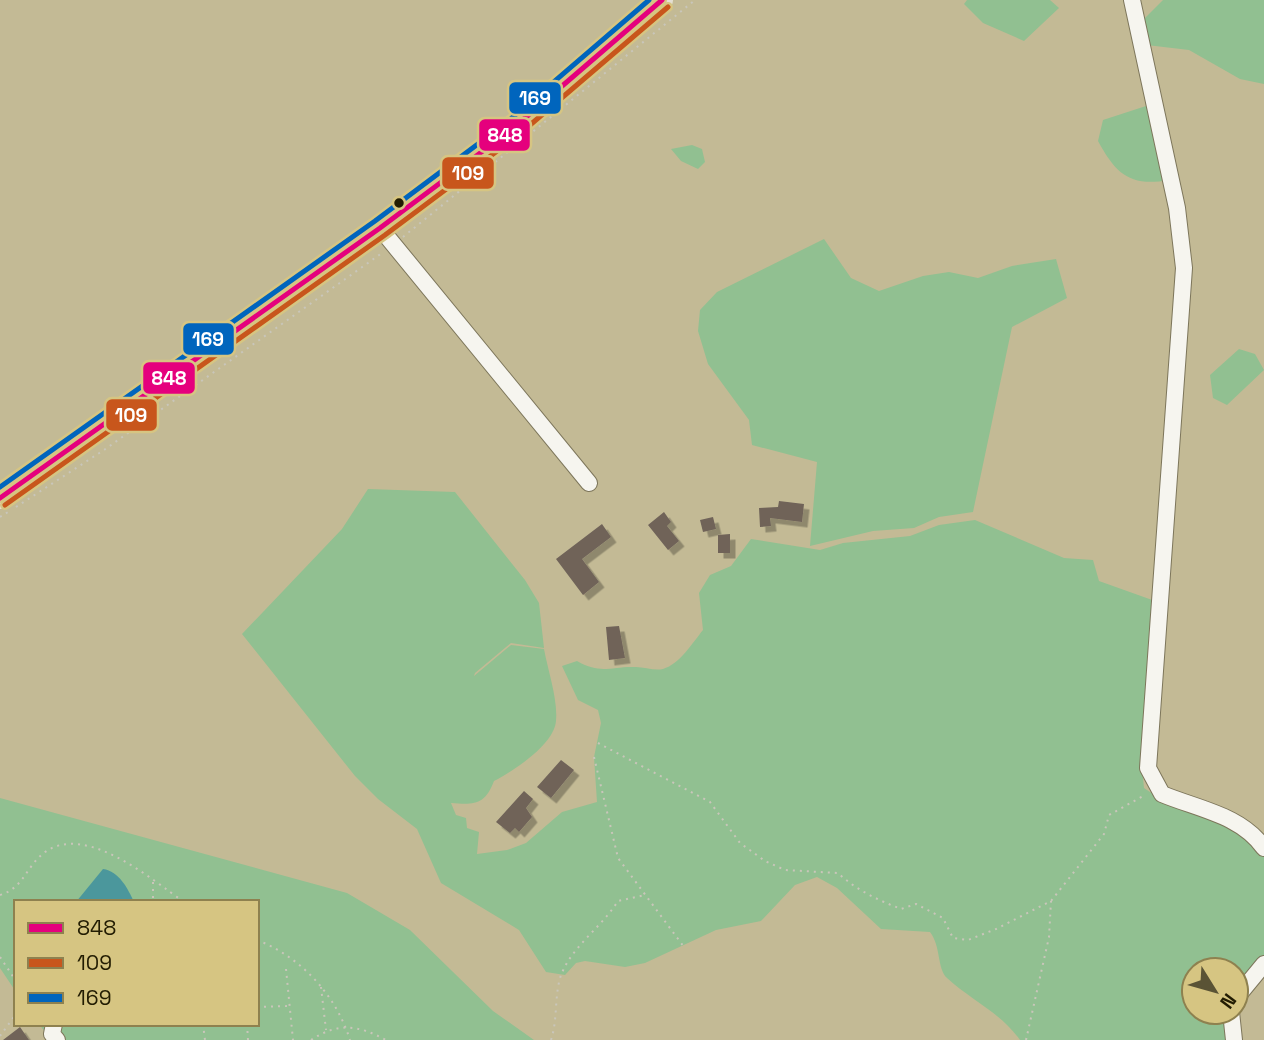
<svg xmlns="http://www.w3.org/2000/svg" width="1264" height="1040" viewBox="0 0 1264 1040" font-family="'Space Grotesk',sans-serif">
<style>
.green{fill:#91c091}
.water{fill:#4b979c}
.building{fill:#6f6359;filter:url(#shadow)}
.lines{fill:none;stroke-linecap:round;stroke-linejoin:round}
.minor-casing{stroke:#7d765b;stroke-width:18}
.major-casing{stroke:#e4e0cf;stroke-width:22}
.path{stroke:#c9c6ba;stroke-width:2;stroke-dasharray:2 5;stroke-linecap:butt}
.minor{stroke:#f6f5ef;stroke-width:16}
.major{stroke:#e4ded6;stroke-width:19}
.bus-1-casing{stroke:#d6c582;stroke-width:10}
.bus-2-casing{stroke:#d6c582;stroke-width:10}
.bus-3-casing{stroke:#d6c582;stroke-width:10}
.bus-1{stroke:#e5007d;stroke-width:5}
.bus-2{stroke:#c8561c;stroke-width:5}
.bus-3{stroke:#0065bd;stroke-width:5}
.bus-dot{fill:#221c02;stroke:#d6c582;stroke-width:2.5}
.line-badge{stroke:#d6c582;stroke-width:2.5}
.badge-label{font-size:19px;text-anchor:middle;font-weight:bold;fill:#fff}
</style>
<defs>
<filter id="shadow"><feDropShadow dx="5.5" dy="5.5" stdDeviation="0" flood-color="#0004"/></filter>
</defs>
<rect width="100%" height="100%" fill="#c3ba95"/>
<path class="green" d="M967 0H1050L1059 8 1024 41 983 23 964 4Z
M1163 0H1264V84L1240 79 1189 50 1138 44 1141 22Z
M1146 106 1160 141 1169 180C1130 187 1116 174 1098 141L1103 120Z
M692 145 702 149 705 162 698 169 681 161 671 149Z
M824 239 851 278 879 291 923 276 949 272 978 278 1012 266 1056 259 1067 298 1012 327 973 512 939 517 914 528 873 531 810 546 817 462 752 445 749 420 708 364 698 331 700 310 717 292Z
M1239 349 1255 354 1264 370 1227 405 1213 398 1210 375Z
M368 489 455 492 525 580 539 603 544 648 511 643 475 673 474 676 511 645 544 649C548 671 558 699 556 721 554 745 513 771 494 781 485 805 474 805 451 803L456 815 466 818 467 828 479 832 477 854 507 850 526 843 562 812 597 802 594 757 601 723 598 710 578 700 562 666 577 661C602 675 610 666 636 667 644 667 655 671 663 669 680 664 693 642 703 630L699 593 710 575 731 566 751 539 820 550 843 543 910 536 939 525 975 520 1064 558 1093 560 1099 581 1155 601 1142 768 1144 788 1159 798 1199 809 1264 848V962L1236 994V970H1194V1012H1226L1230 1040H1020C1001 1013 971 1000 947 978 937 969 941 946 930 932L881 929 837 888 817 877 795 885 761 921 716 930 645 963 625 967 585 961 576 963 565 975 546 972 519 930 441 883 417 829 378 799 355 776 242 634 342 529Z
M0 798 347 893 410 930 493 1011 534 1040H51L39 1024H257V902H16V992L0 968Z"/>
<path class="water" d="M103 869C119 871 128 889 134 902H76Z"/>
<path class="building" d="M779 501 804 504 802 522 770 518 771 526 760 527 759 508 778 507Z
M664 512 671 522 667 526 679 541 668 550 648 525Z
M713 517 716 529 703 532 700 520Z
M602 524 611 537 582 559 599 582 583 595 556 559Z
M730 534V553H718V535Z
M619 626 625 658 609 660 606 627Z
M561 760 574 770 551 798 537 787Z
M524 791 533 799 526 808 532 817 519 832 515 828 510 833 496 822Z
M20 1027 29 1040H3Z"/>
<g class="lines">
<defs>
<path id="minor" d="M1132 0 1177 208 1184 268 1148 768 1162 794C1198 809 1241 815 1264 848
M380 228 589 483
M1236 998 1264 964
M1231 1012 1234 1040
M54 1024 52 1034 57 1040"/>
<path id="major" d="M0 498 380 228 511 130 662 0"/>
</defs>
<use href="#minor" class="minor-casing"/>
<use href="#major" class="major-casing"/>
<path class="path" d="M403 237 695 0
M16 507 104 450 382 253
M0 517 8 512
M598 743 710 802 740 843 765 861 785 870 838 873C856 890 878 900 901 909L916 904 943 918 953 938 968 940 996 929 1051 901 1104 834 1109 815 1145 795
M594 757 618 858 684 947
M153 882V902
M0 895C24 888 26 866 45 852 86 823 151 879 184 902
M257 940C301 957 336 995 350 1040
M0 957 16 981
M286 969 293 1040
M321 987 326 1030
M257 1007 289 1006
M203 1024 205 1040
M247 1024 248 1040
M0 1036 16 1014
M311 1040C338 1022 358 1025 386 1040
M551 1040C558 1019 554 996 561 975 573 945 601 928 618 901L645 895
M1026 1040 1049 937 1051 901"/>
<use href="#minor" class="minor"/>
<use href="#major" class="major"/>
<defs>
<path id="bus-1" d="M0 498 380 228 511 130 662 0"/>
<path id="bus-2" d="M5 505 385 235 516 137 668 7"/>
<path id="bus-3" d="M0 487 375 221 506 123 649 0"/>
</defs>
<use href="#bus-1" class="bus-1-casing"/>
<use href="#bus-2" class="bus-2-casing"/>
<use href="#bus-3" class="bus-3-casing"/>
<use href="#bus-1" class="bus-1"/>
<use href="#bus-2" class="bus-2"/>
<use href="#bus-3" class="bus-3"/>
</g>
<circle class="bus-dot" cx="399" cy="203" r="6"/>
<g class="line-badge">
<rect x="508" y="81" width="54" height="34" rx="7" fill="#0065bd"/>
<rect x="478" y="118" width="53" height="34" rx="7" fill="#e5007d"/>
<rect x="441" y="156" width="54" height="34" rx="7" fill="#c8561c"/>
<rect x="182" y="322" width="53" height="34" rx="7" fill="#0065bd"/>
<rect x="142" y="361" width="54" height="34" rx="7" fill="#e5007d"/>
<rect x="105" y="398" width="53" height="34" rx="7" fill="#c8561c"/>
</g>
<g class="badge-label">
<text x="535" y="105">169</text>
<text x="505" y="142">848</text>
<text x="468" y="180">109</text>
<text x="208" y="346">169</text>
<text x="169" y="385">848</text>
<text x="131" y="422">109</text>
</g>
<rect x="14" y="900" width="245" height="126" fill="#d6c582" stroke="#8e814f" stroke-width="2"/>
<rect x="28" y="923" width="35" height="10" fill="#e5007d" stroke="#8e814f" stroke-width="2"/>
<text x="77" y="935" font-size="21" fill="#221c02">848</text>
<rect x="28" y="958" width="35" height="10" fill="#c8561c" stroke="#8e814f" stroke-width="2"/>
<text x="77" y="970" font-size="21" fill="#221c02">109</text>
<rect x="28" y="993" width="35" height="10" fill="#0065bd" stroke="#8e814f" stroke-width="2"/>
<text x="77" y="1005" font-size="21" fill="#221c02">169</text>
<g transform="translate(1215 991) rotate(127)"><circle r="33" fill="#d6c582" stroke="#8e814f" stroke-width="2"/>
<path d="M0-5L12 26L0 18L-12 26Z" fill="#5a5335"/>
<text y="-10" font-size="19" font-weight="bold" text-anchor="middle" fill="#221c02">N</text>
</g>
</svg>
